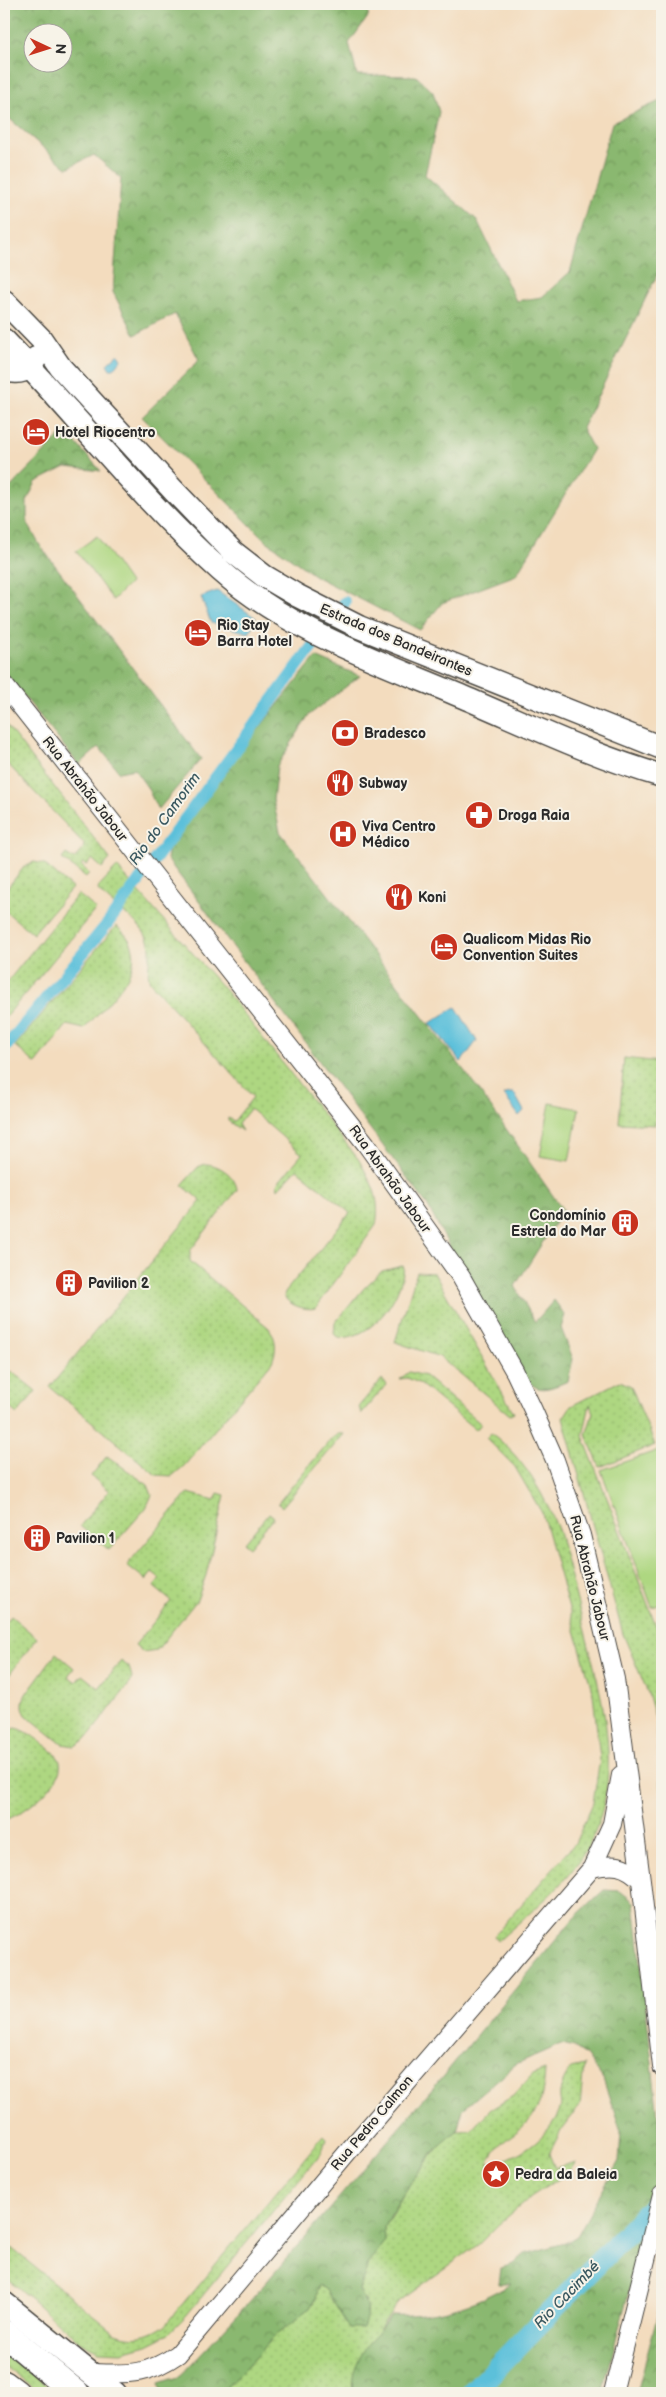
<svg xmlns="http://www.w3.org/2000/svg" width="666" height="2397" viewBox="0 0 666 2397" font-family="'Balsamiq Sans',sans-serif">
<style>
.grass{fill:url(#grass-dots);stroke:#6c8156}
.forest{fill:url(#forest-crowns);stroke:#5a724d;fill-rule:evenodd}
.garden{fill:#aed781;stroke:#6c8156}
.water{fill:#5cc0da;stroke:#447682}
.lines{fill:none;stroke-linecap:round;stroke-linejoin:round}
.canal{stroke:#5cc0da;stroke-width:12}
.river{stroke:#5cc0da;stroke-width:22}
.minor-casing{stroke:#494641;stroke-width:20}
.major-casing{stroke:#494641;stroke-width:25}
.highway-casing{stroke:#494641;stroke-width:29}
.minor{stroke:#fff;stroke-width:18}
.major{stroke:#fff;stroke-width:22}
.highway{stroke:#fff;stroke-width:26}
.labels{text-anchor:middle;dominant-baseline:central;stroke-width:4;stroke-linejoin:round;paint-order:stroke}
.poi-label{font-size:14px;font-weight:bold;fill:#2b2b2b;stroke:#f7f3e8;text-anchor:start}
.street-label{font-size:14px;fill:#2b2b2b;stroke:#f7f3e8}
.water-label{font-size:15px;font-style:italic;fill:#3a5860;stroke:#f7f3e8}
</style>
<defs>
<pattern id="grass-dots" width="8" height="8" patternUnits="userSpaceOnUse" patternTransform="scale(1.25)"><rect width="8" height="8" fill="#aed781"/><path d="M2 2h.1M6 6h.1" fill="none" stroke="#96b970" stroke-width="1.8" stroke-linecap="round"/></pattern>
<pattern id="forest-crowns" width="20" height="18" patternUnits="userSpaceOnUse" patternTransform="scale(1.25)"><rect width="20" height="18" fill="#8ab86f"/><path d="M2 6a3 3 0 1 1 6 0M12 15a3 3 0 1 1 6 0" fill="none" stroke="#71965b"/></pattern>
</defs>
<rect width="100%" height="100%" fill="#f7f3e8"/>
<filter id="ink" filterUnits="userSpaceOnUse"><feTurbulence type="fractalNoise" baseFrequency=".02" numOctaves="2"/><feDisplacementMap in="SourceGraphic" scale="10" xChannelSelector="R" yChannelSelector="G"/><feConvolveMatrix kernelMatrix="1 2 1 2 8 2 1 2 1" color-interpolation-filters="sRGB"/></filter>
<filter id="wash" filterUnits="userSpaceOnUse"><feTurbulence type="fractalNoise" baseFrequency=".0096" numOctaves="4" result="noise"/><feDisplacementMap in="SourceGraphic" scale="20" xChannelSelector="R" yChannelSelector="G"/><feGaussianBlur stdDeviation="1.12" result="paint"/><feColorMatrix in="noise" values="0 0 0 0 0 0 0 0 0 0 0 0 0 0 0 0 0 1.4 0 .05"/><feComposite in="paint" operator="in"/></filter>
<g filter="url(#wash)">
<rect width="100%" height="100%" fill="#f3dcbe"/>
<path class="grass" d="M4 722 110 859 102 868 92 859 87 865 83 863 81 865 89 873 86 877 62 859 66 854 74 859 83 849 84 844 4 760Z
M34 862 44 864 72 888 33 934 4 910V892L24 867Z
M117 867 224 989 359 1160C372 1184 381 1197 376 1225L316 1308C306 1311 288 1305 284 1296L285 1292 350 1213 297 1169 278 1189 277 1184 302 1154 250 1109 238 1124 242 1131 228 1121V1118L234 1121 253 1097 150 982C145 970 153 956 149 943 142 920 113 908 98 890L99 886Z
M78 894 96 909 4 1019V986Z
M116 926C161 960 109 1000 84 1029L67 1025 36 1064 15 1046Z
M624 1058 659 1062 655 1125 619 1123Z
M205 1164C219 1164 236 1176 237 1190L190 1251V1261L269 1328C277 1340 277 1349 272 1362L184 1466 172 1476 156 1475 50 1387 201 1201 182 1185 198 1167Z
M402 1266 404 1267C401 1295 379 1329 352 1336 345 1338 340 1339 334 1334L335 1323 365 1287 382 1271Z
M417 1272 434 1273 514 1413 510 1415 440 1357 395 1342Z
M11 1371 36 1391 17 1414 4 1403V1380Z
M409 1372 425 1376 481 1424 476 1430 419 1383 407 1378 400 1379Z
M382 1379 386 1385 361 1414 359 1406Z
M620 1381 631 1386 655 1445 600 1467 586 1435 593 1413 590 1404 583 1436 662 1641V1798L656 1721 648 1693 623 1634 563 1418 571 1406Z
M491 1433C524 1458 544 1494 559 1532 568 1568 578 1603 587 1639 605 1708 624 1781 587 1848 566 1886 530 1912 498 1941L494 1936 575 1843 593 1803 600 1759 593 1694 542 1513 515 1467 486 1438Z
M338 1434H344L282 1507 278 1503 331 1439Z
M107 1456 148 1485 152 1495 146 1508 109 1550 80 1526 109 1491 91 1476Z
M188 1493 215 1500 218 1493 225 1495 206 1575 197 1600 157 1650 143 1652 135 1645 171 1601 154 1587 160 1579 152 1573 146 1580 127 1565Z
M269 1513 274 1517 249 1547 244 1543Z
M11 1616 37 1638 4 1682V1626Z
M56 1653 74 1668 68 1676 76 1682 82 1675 99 1688 121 1661 129 1667 132 1677 128 1686 86 1739 75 1746 62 1744 26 1715C22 1708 22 1701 26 1694Z
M15 1728C26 1730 33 1736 42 1743 49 1748 57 1753 60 1762 65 1783 22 1816 4 1820V1736Z
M584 2065 580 2106 562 2129 549 2154 555 2168 576 2162 568 2173 532 2196 499 2224 479 2244 397 2303 359 2360 353 2393H221L277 2334 309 2309 316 2298 319 2285 326 2290 349 2327 366 2302 359 2290 369 2263 385 2240 384 2227 411 2182 445 2139 457 2131 471 2130 490 2110 513 2096 532 2075 545 2070C544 2089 541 2108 528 2122 511 2138 498 2141 488 2164 516 2160 550 2137 560 2109 562 2104 559 2099 560 2093 561 2084 566 2076 571 2068Z
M323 2136 326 2139 322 2152 185 2317 167 2335 147 2345 122 2352 99 2351 80 2342 4 2275V2242L114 2332C132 2340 148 2337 164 2326Z
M4 2350 56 2393H39L4 2366Z"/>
<path class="forest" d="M4 4H370L368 17 349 43 357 75 416 76 433 92 439 112 425 175 477 220 516 301 542 297 570 272 612 123 662 100V265L582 428 593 449 516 575 442 603 420 630 317 577 265 540 142 417 199 360 175 314 135 335 113 292 121 178 94 155 67 168 4 114ZM32 32H62V62H32Z
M65 431 101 471 66 467 36 482 27 501V522L39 544 201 759 158 810 147 787 134 769 119 772 99 747 79 765 4 671V494Z
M316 657 360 676 309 715 277 766 273 800 280 832 476 1086 563 1210 515 1286 535 1322 554 1300 565 1315 561 1328 573 1359 568 1381C536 1395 536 1390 514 1366L426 1203 167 859 171 838Z
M604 1890 620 1891 634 1902 658 2117 659 2154 653 2200 602 2393H353C348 2360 374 2340 391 2315 434 2317 474 2306 511 2283H499L501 2268 514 2264 525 2254 565 2243 577 2236 619 2161 621 2132 603 2079 586 2055 574 2047 561 2044 516 2064 463 2109 457 2131 436 2149 411 2182 390 2215 384 2227 385 2240 369 2263 359 2290C367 2304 369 2312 363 2328H349L326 2290 319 2285 316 2298 309 2309 277 2334 221 2393H162L159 2383 180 2376 250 2301 434 2087 574 1918Z
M662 2304V2393H637L660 2306Z"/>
<path class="garden" d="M97 536 130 583 113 600 76 551Z
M550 1103 579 1109 569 1161 540 1156Z
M659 1450 662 1462V1604L652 1607 601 1470Z"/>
<path class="water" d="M118 354 121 360 114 369H110L107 364Z
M217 591 256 618 249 633 211 623 201 597Z
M456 1007 477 1041 461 1062 430 1023Z
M509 1093H514L524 1111 519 1116 504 1095Z"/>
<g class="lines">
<path class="canal" d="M4 1049 108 923 345 602"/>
<path class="river" d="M472 2393 662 2197"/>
</g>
</g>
<g filter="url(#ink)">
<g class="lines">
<defs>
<path id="minor" d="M4 685 366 1144 461 1277 515 1372 533 1410 555 1460 581 1535 615 1679 641 1880 662 2067
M592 1868C613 1863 625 1864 641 1880
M92 2373C129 2374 146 2376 178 2354L351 2148 592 1868 612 1824 621 1775
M613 2393 662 2195"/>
<path id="major" d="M4 301 41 339 61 368 174 491 233 552 264 576 298 596 359 627 662 748
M4 340C77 416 142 500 220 570 288 631 381 662 463 697 529 725 593 756 662 776
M4 370C19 374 28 372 36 358
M4 2303 115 2393"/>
<path id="highway" d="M4 2333 76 2393
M4 2384 16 2393"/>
</defs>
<use href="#minor" class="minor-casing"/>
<use href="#major" class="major-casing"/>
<use href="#highway" class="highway-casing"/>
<use href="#minor" class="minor"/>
<use href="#major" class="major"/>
<use href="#highway" class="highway"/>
</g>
</g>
<defs>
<symbol id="hotel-disc" viewBox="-11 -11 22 22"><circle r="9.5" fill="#c8321e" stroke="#f7f3e8"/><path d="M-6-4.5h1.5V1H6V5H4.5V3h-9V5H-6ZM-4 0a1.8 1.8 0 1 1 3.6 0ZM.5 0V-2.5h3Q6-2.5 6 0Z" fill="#fff"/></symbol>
<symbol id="bank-disc" viewBox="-11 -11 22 22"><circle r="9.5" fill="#c8321e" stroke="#f7f3e8"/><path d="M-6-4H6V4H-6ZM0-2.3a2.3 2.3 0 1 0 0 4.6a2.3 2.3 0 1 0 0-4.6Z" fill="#fff"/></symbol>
<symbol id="restaurant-disc" viewBox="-11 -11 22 22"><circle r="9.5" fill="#c8321e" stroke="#f7f3e8"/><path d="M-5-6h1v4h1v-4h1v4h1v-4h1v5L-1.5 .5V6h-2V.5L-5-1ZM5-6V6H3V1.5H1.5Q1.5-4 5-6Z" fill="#fff"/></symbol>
<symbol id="pharmacy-disc" viewBox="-11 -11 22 22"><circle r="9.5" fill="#c8321e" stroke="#f7f3e8"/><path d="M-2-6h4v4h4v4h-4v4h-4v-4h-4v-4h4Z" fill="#fff"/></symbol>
<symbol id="hospital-disc" viewBox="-11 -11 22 22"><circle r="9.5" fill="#c8321e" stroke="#f7f3e8"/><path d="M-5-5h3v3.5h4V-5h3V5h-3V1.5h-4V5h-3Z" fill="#fff"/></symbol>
<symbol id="building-disc" viewBox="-11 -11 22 22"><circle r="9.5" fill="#c8321e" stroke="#f7f3e8"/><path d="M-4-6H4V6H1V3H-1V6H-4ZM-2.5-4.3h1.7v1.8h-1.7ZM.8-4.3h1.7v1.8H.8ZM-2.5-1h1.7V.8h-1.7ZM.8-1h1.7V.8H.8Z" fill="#fff"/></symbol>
<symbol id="sight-disc" viewBox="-11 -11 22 22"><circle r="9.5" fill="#c8321e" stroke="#f7f3e8"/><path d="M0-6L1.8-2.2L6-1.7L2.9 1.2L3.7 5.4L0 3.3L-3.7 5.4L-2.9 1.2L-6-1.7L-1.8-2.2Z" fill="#fff"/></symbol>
</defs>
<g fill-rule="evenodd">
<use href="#hotel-disc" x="20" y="416" width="32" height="32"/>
<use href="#hotel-disc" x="182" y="617" width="32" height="32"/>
<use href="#bank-disc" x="329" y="717" width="32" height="32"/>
<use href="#restaurant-disc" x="324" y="767" width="32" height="32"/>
<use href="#pharmacy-disc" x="463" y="799" width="32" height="32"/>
<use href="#hospital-disc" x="327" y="818" width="32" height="32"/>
<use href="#restaurant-disc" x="383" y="881" width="32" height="32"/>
<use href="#hotel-disc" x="428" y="931" width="32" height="32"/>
<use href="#building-disc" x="609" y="1207" width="32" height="32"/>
<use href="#building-disc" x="53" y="1267" width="32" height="32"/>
<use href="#building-disc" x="21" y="1522" width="32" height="32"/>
<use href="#sight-disc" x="480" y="2158" width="32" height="32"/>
</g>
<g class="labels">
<g class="poi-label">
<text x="55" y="432">Hotel Riocentro</text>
<text x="217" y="625">Rio Stay<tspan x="217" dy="16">Barra Hotel</tspan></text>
<text x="364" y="733">Bradesco</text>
<text x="359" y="783">Subway</text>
<text x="498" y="815">Droga Raia</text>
<text x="362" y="826">Viva Centro<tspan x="362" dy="16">Médico</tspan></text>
<text x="418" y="897">Koni</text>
<text x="463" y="939">Qualicom Midas Rio<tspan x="463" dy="16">Convention Suites</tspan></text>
<text x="606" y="1215" text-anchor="end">Condomínio<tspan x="606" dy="16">Estrela do Mar</tspan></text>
<text x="88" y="1283">Pavilion 2</text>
<text x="56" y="1538">Pavilion 1</text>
<text x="515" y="2174">Pedra da Baleia</text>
</g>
<g class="street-label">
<text transform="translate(396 640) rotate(23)">Estrada dos Bandeirantes</text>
<text transform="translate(85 789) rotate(52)">Rua Abrahão Jabour</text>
<text transform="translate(390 1179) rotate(54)">Rua Abrahão Jabour</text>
<text transform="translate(590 1578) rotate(76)">Rua Abrahão Jabour</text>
<text transform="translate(372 2123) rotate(-50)">Rua Pedro Calmon</text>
</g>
<g class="water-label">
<text transform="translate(165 819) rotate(-54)">Rio do Camorim</text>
<text transform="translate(567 2295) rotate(-46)">Rio Cacimbé</text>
</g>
</g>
<rect width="666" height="2397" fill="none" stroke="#f7f3e8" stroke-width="20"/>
<g transform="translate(48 48) rotate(94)"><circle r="24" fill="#f7f3e8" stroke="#a5a39c"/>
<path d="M0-4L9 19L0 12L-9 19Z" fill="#c8321e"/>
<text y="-8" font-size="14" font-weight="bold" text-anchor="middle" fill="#2b2b2b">N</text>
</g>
</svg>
